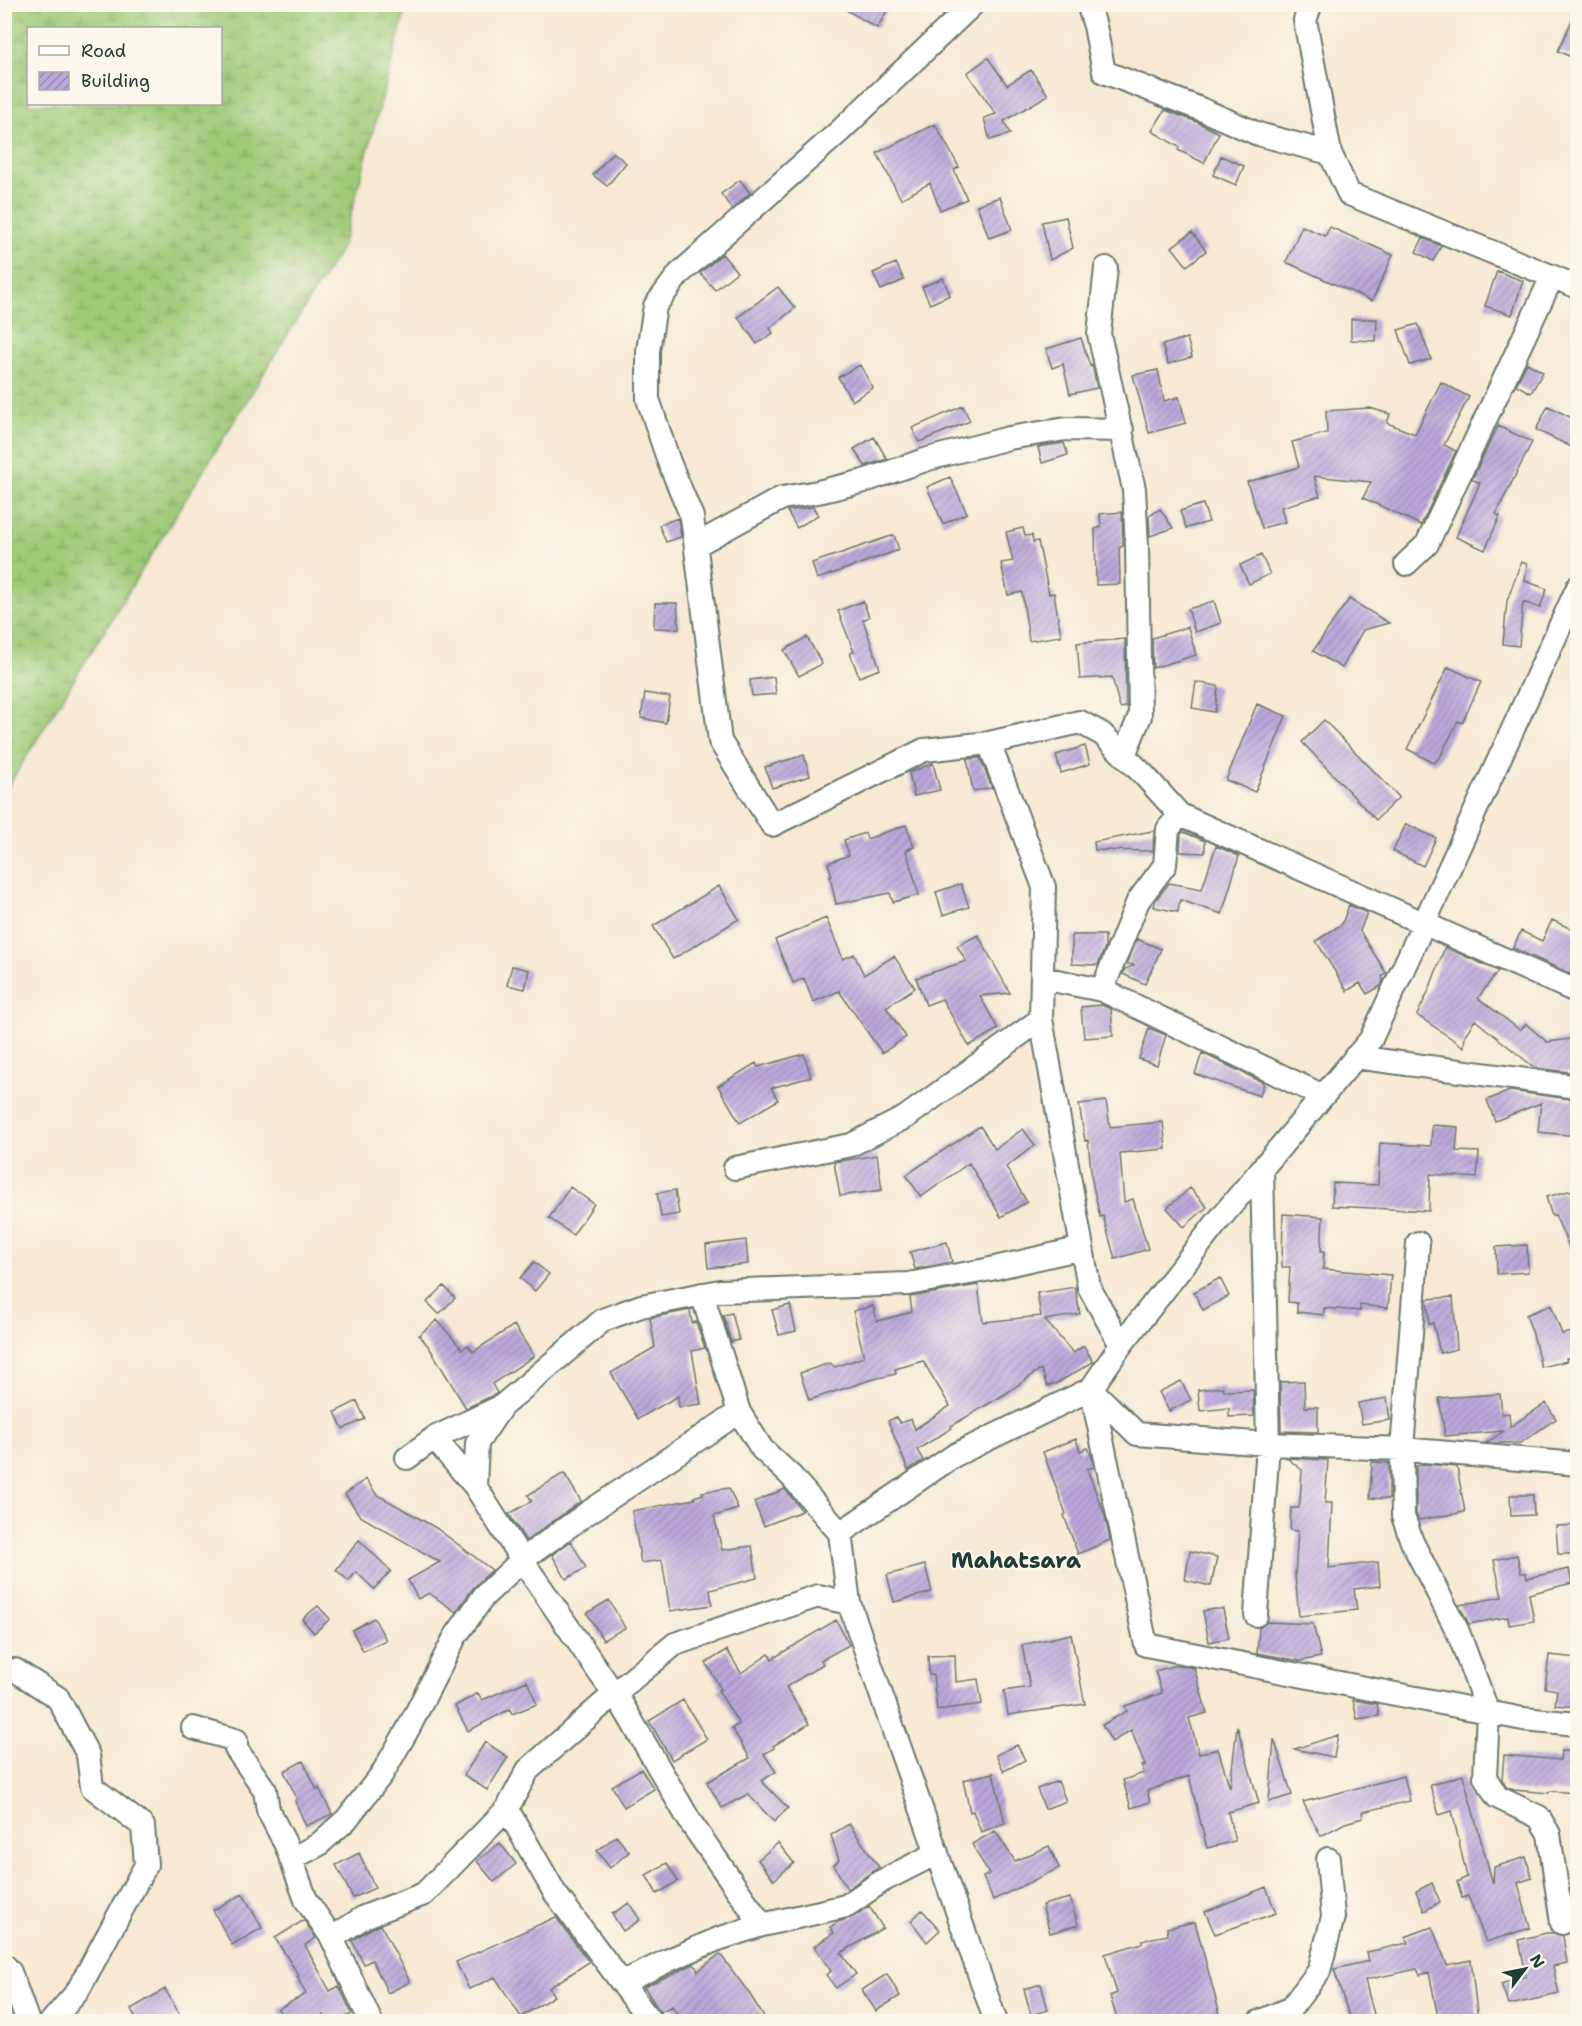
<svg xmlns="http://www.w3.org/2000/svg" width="1582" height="2026" viewBox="0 0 1582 2026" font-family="'Shantell Sans',sans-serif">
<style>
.wetland{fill:url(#wetland-marsh);stroke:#5f8456;stroke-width:1.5;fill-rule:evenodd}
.building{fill:url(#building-hatch)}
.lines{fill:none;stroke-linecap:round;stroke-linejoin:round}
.minor-casing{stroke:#6b796c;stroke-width:26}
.minor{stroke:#fff;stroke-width:22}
.labels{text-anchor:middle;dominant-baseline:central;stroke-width:4.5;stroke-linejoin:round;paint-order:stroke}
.district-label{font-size:22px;font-weight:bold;fill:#1f3d34;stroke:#fbf7ec}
</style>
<defs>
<pattern id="wetland-marsh" width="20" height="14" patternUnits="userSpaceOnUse" patternTransform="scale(1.5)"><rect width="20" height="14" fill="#9fcb78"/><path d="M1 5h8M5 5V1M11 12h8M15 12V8" fill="none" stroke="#81a663"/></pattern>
<pattern id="building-hatch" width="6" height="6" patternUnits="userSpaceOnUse" patternTransform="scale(1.5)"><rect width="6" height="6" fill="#bca7db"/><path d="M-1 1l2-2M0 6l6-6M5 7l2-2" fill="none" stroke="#9889b2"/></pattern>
</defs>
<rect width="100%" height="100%" fill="#fbf7ec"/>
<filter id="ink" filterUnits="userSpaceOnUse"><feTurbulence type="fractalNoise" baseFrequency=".0167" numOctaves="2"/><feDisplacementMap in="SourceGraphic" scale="12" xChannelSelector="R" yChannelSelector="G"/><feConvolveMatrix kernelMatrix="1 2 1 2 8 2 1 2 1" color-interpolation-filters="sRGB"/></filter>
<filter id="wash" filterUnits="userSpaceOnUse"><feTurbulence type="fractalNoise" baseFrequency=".008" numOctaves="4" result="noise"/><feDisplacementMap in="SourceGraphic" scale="24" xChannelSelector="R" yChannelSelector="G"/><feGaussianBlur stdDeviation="1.35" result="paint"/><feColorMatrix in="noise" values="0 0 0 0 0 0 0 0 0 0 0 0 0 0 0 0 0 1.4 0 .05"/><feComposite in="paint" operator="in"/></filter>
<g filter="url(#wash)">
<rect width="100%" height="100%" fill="#f7e9d3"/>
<path class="wetland" d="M5 4 407 5 342 247 5 791ZM28 28H220V104H28Z"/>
<g id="blocks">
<path class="building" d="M836 4H891L877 28Z
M1578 7V60L1558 51Z
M988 58 1007 85 1031 70 1048 95 1004 121 1010 134 990 140 984 118 996 114 967 73Z
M1165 110 1197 122 1219 133 1204 163 1178 150 1179 147 1152 131Z
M935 124 959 167 954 170 967 199 940 210 930 183 901 199 877 153Z
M613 152 626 163 607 186 593 175Z
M1221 156 1244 166 1236 185 1213 175Z
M740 180 750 193 732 209 721 194Z
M1000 197 1012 230 989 238 977 205Z
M1066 217 1073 248 1050 260 1042 222Z
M1302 226 1325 236 1330 227 1393 255 1372 301 1286 262Z
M1192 232 1206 251 1187 266 1172 247Z
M1423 238 1441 246 1433 261 1416 252Z
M722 254 737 272 715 290 700 273Z
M896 263 904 280 881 290 873 273Z
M1497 271 1523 281 1512 315 1485 306Z
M943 278 950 295 930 304 922 287Z
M778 287 795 308 770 328 773 333 757 344 738 317Z
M1351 319H1377L1376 341 1351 340Z
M1418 324 1431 359 1410 365 1398 330Z
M1081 338 1090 366 1092 365 1097 388 1070 394 1063 364 1052 368 1046 349Z
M1187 338 1192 357 1168 364 1162 345Z
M1527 363 1543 372 1531 393 1516 385Z
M860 365 873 388 852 401 838 377Z
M1158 370 1164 401 1179 397 1186 423 1149 433 1133 375Z
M1441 382 1469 397 1444 445 1456 451 1421 525 1363 498 1371 482 1314 476 1320 496 1281 507 1285 522 1262 528 1247 482 1299 467 1292 442 1327 433 1326 411 1370 408 1390 414 1387 423 1415 434Z
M963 406 970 421 919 442 912 428Z
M1548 406 1578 421V450L1536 430Z
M1498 426 1532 442 1496 514 1500 516 1485 550 1456 537 1480 483 1472 479Z
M874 437 887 459 865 466 854 449Z
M1064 443 1068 455 1042 463 1038 447Z
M950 477 967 513 943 524 927 487Z
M1203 504 1209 522 1186 528 1180 511Z
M813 507 818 515 797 528 787 511Z
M1160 509 1173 528 1150 536 1149 516Z
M1122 512 1123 546 1119 548 1120 584 1096 585 1095 529 1101 527 1100 514Z
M678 518 681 537 666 542 659 525Z
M1023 528 1025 536 1032 535 1033 542 1038 541 1049 594 1054 593 1061 636 1029 641 1022 592 1008 595 1001 563 1013 561 1006 532Z
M894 535 899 550 817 579 812 563Z
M1261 555 1270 574 1249 584 1240 565Z
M1521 562 1527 564 1525 581 1547 589 1540 608 1523 602 1519 646 1503 644 1507 601Z
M1349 599 1389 623 1363 630 1342 668 1313 651Z
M863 601 869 617 863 620 880 669 859 677 850 653 854 652 838 611Z
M1214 601 1221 623 1195 632 1188 609Z
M655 603H677L679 629 654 628Z
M1188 627 1196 655 1153 668 1152 638Z
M807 637 822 664 799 676 784 650Z
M1125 639 1126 707 1120 708 1112 677 1080 679 1077 643Z
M1448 667 1481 682 1462 723 1458 721 1440 757 1434 763 1407 749Z
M774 677 776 694 752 696 750 680Z
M1196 682 1218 686 1215 712 1192 708Z
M645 693 670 697 666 723 641 718Z
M1257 704 1286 716 1255 792 1226 780Z
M1324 720 1399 797 1376 820 1302 742Z
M1085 746 1090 764 1061 773 1056 755Z
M804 755 810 776 772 788 765 767Z
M980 758 992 788 973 791 967 759Z
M933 763 940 790 914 796 909 773Z
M1406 824 1436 838 1423 866 1393 851Z
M906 825 914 847 906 850 919 895 893 902 890 893 836 904 830 877 832 876 828 863 849 855 844 840 865 833 867 839Z
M1152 831H1154L1153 851 1095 850 1094 842Z
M1183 832 1205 841V853L1180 852 1181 834Z
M1216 846 1239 856 1222 914 1180 900 1178 912 1154 907 1155 901 1169 883 1202 889Z
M961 884 969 907 943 915 936 892Z
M719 886 739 919 673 959 653 926Z
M1349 905 1367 913 1360 931 1386 973 1382 977 1383 980 1381 986 1367 994 1360 983 1347 991 1316 941 1342 924Z
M826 918 843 959 854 954 864 975 894 956 915 988 886 1007 906 1037 882 1053 839 991 813 1002 804 978 793 983 775 940Z
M1552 920 1578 932V960L1571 974 1513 948 1521 931 1542 941Z
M978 935 1010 993 980 996 998 1029 969 1046 942 999 926 1005 916 978 966 961 957 946Z
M1072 935H1105V947L1098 965 1072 964Z
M1137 939 1161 949 1145 984 1123 974 1125 969 1135 965 1127 964Z
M1445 947 1498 971 1478 998 1520 1030 1526 1024 1547 1042 1578 1038V1073L1535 1068 1475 1020 1465 1035 1464 1047 1417 1015 1429 990Z
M512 966 529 970 525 989 507 985Z
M1102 1005 1111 1009 1113 1036 1084 1038 1081 1007Z
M1149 1028 1166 1035 1157 1065 1139 1059Z
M1202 1053 1264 1083 1260 1096 1195 1074Z
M804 1054 811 1077 771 1088 778 1100 740 1123 718 1086 756 1063 758 1067Z
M1510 1091 1578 1100V1136L1538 1132 1541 1103 1495 1121 1487 1100Z
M1106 1101 1110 1127 1163 1122 1166 1149 1120 1153 1124 1202 1133 1199 1148 1249 1115 1259 1103 1216 1100 1217 1092 1181 1088 1140 1085 1141 1079 1104Z
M1432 1125 1458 1127 1456 1151 1479 1152 1477 1178 1430 1174 1429 1211 1332 1206 1333 1183 1378 1185 1380 1143 1431 1146Z
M980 1126 995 1149 1023 1129 1035 1145 1006 1167 1027 1202 1001 1217 969 1163 921 1197 906 1175Z
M877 1155 882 1190 840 1196 834 1162Z
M570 1187 594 1204 573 1235 549 1218Z
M1190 1188 1207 1207 1184 1227 1167 1208Z
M675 1190 679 1214 661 1217 657 1193Z
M1573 1190 1578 1204V1267L1555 1215 1552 1216 1546 1197Z
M1283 1214 1323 1217 1321 1251H1324L1323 1269 1391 1275 1388 1308 1360 1305V1311L1324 1308V1315L1297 1312V1303L1288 1302 1290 1267H1282Z
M746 1240 748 1264 708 1268 706 1245Z
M947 1242 952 1262 915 1269 910 1252Z
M1527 1245 1528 1272 1497 1274 1496 1247Z
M534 1262 549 1274 535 1291 520 1278Z
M1220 1278 1229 1296 1203 1310 1194 1292Z
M978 1285 983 1322 1041 1316 1037 1293 1075 1287 1080 1314 1045 1320 1073 1353 1084 1346 1093 1362 1057 1383 1047 1386 1041 1369 1005 1394 951 1426 952 1428 917 1450 923 1460 908 1470 888 1421 896 1417 900 1423 911 1419 915 1429 950 1406 923 1361 895 1369 896 1374 870 1380 809 1400 800 1373 830 1363 835 1367 864 1357 853 1311 873 1306 877 1321 912 1312 910 1297Z
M444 1286 455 1298 439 1314 427 1302Z
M1453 1297 1457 1349 1440 1353 1433 1323 1429 1324 1427 1299Z
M790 1305 796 1331 779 1335 772 1310Z
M1551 1305 1562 1334 1578 1331V1356L1566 1358 1567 1361 1541 1367 1533 1334 1526 1315Z
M690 1310 692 1323 696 1322 705 1348 692 1351 701 1404 679 1407 678 1396 638 1419 611 1373 655 1347 650 1318Z
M732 1313 739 1340 731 1342 723 1315Z
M437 1320 462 1349 468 1345 473 1352 514 1325 534 1356 492 1384 497 1393 494 1395 466 1408 429 1347 419 1335Z
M1181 1381 1191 1400 1169 1411 1159 1392Z
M1304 1381 1305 1407H1318V1432L1281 1431 1280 1382Z
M1223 1387 1224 1391 1253 1390 1254 1416 1229 1417V1408L1200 1411 1198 1390Z
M1500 1394 1502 1414 1509 1413 1510 1427 1546 1403 1556 1419 1520 1443H1486L1504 1431 1445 1436 1439 1398Z
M1387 1398 1390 1420 1362 1424 1358 1403Z
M357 1401 365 1419 343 1429 335 1412Z
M1076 1439 1080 1451 1088 1448 1092 1457 1094 1467 1087 1469 1105 1516 1110 1540 1078 1554 1064 1515 1066 1514 1043 1452Z
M1287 1458 1328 1460 1325 1503H1332L1329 1568 1378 1562 1380 1586 1354 1589 1357 1610 1299 1616 1295 1575 1298 1531 1290 1530 1291 1508H1299L1300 1501 1302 1470Z
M1372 1462 1389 1463V1499L1370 1498Z
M1425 1464 1457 1467 1465 1512 1419 1520 1416 1514V1466Z
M564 1473 581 1501 526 1541 509 1514 532 1501 528 1495Z
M366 1479 376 1494 436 1528 492 1570 473 1588 456 1612 429 1593 418 1599 408 1580 440 1562 360 1516 345 1494Z
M729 1488 738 1509 714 1516 722 1550 752 1546 757 1578 710 1590 712 1605 670 1611 662 1560 641 1563 632 1511 695 1499 694 1497 703 1494 702 1492Z
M785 1489 802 1511 764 1526 754 1502Z
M1510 1495H1533L1534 1515 1511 1516Z
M1578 1525V1554H1558L1556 1526Z
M359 1540 391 1571 374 1589 356 1572 349 1581 336 1570Z
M571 1541 586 1568 566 1579 552 1555Z
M1190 1551 1217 1557 1211 1586 1185 1580Z
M1517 1555 1521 1573H1526L1527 1578 1569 1569 1572 1583 1529 1594 1534 1621 1509 1625 1508 1617 1469 1624 1459 1605 1502 1597 1494 1560Z
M925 1565 932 1592 894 1602 887 1575Z
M609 1600 625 1628 603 1640 587 1613Z
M318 1606 330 1619 314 1633 302 1619Z
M1215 1609H1223L1229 1638 1209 1642 1203 1611Z
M374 1618 386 1640 363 1651 352 1630Z
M836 1620 849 1645 821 1660 823 1664 786 1687 809 1724 773 1746 774 1748 764 1754 776 1772 761 1781 788 1808 774 1822 748 1794 722 1808 707 1782 750 1758 732 1728 739 1724 718 1690 721 1689 706 1663 727 1650 741 1673 769 1654 772 1659Z
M1267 1622 1313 1624 1321 1657 1300 1661 1257 1653 1259 1628Z
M1071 1634 1085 1704 1008 1715 1004 1691 1030 1687 1022 1645Z
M955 1655 956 1682 978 1679 982 1704 937 1710 933 1675H929L928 1656Z
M1549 1655 1578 1658V1707L1555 1705 1557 1690 1545 1688Z
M1177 1665 1194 1668 1207 1713 1189 1718 1199 1754 1218 1749 1230 1788 1237 1726 1259 1803 1228 1812 1235 1841 1207 1848 1189 1776 1147 1791 1150 1802 1131 1808 1123 1780 1144 1773 1142 1766 1145 1765 1131 1730 1112 1742 1102 1725 1127 1711 1125 1706 1162 1693 1155 1671Z
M527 1681 537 1704 512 1714 510 1709 468 1731 455 1706 478 1693 482 1700Z
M683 1700 707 1739 672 1760 649 1721Z
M1353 1700 1377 1704 1379 1716 1357 1719Z
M1338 1735 1334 1757 1294 1749Z
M1274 1739 1292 1795 1269 1802Z
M485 1742 508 1757 487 1790 464 1775Z
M1017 1745 1025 1760 1004 1771 996 1755Z
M1561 1751 1578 1752V1793L1550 1791 1549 1793 1514 1790 1506 1787 1502 1779 1504 1755 1560 1760Z
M303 1761 317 1790 319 1788 332 1814 306 1826 295 1801 297 1799 284 1771Z
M641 1769 654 1789 624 1807 612 1786Z
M993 1773 1005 1823 981 1832 973 1811 970 1812 963 1780Z
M1463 1775 1493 1884 1494 1867 1526 1857 1532 1878 1518 1883 1530 1928 1486 1942 1468 1896 1462 1898 1457 1882 1467 1877 1452 1811 1439 1815 1430 1785Z
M1404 1776 1410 1801 1362 1812 1363 1818 1345 1823 1321 1836 1303 1802Z
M1058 1781 1066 1801 1045 1809 1037 1789Z
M849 1824 879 1867 847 1889 834 1865 839 1860 831 1835Z
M995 1831 1015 1861 1049 1846 1059 1868 993 1900 983 1877 989 1874 972 1844Z
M616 1836 629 1852 610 1868 597 1851Z
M500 1843 516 1864 494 1882 477 1861Z
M778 1843 794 1863 774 1880 758 1860Z
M359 1853 375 1888 353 1898 336 1865Z
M667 1863 678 1881 657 1894 646 1875Z
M1432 1883 1440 1902 1424 1911 1416 1891Z
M1266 1887 1276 1913 1215 1934 1205 1912Z
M243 1894 262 1928 232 1945 213 1910Z
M1070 1898 1078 1925 1050 1933 1042 1905Z
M629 1903 640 1920 623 1931 612 1914Z
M869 1906 883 1928 841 1953 856 1974 836 1988 826 1975 831 1971 814 1946 834 1933 830 1927 838 1922 853 1917Z
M922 1910 940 1930 927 1942 911 1921Z
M556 1917 589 1962 549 1988 554 1996 521 2017 495 1977 469 1989 456 1962Z
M304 1920 316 1938 305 1945 330 1991 339 1986 352 2014 336 2022H326L323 2015 311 2022H285L278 2009 306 1994 297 1977 299 1976 275 1938Z
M1195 1922 1222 2022H1118L1110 1996 1117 1993 1105 1954 1142 1943V1940L1168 1935 1167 1928Z
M381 1925 410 1982 388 1993 372 1960 364 1964 352 1941 370 1929Z
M1432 1927 1447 1965 1471 1960 1478 2022H1439L1429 1972 1420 1975 1417 1969 1365 1980 1376 2022H1351L1334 1969 1369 1961 1367 1952 1408 1943 1405 1937Z
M1546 1933H1554L1563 1936 1567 1963 1553 1966 1559 1994 1509 2005 1501 1984 1526 1975 1519 1940Z
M720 1954 749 1993 767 2022H683L672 2006 660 2012 644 1987 694 1964 698 1971Z
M887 1974 900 1996 876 2011 862 1990Z
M1041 1984 1048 2010 1031 2015 1024 1989Z
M165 1989 180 2015 169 2022H138L131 2009Z"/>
</g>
</g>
<g filter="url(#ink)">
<use href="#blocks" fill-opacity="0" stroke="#6b796c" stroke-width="1.5"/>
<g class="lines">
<defs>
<path id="minor" d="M973 4 840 131 679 274 655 306 648 351V399L669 462 692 517 720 741 772 825 924 750 989 743 1080 722 1102 734 1144 775 1180 815 1578 992
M1088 4 1095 26 1104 72 1203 110 1258 134 1330 153
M1311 4 1305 20 1330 153 1349 194 1578 287
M1106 268 1099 334 1134 489 1137 547 1140 716 1124 755
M696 545 782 498 818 492 864 481 928 459 1009 438 1066 429 1122 430
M1406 564 1427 544 1552 277
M989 743 1044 887 1041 1019 1089 1287 1121 1345
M1042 978 1102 990 1323 1096
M1102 990 1138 901 1165 865 1168 829 1180 815
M1355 1057 1578 1087
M735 1168 851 1145 906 1117 1041 1019
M1418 1243 1402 1449 1403 1516 1412 1542 1458 1632 1488 1712 1485 1777 1497 1797 1539 1817 1549 1834 1562 1923
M702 1294 739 1412 762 1449 791 1476 840 1533
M1091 1389 1146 1645 1523 1719 1578 1724
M1091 1389 1137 1434 1268 1444 1402 1449 1578 1464
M434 1438 500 1407
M407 1458 434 1438 475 1486
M1256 1615 1268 1444 1262 1168
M15 1670 58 1698 88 1755 92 1787 143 1826 146 1865 77 1992 51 2022
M193 1728 236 1740V1749L265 1790 268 1810 286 1845 306 1900 332 1938 371 2022
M507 1809 555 1893 651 2022
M291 1859 318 1845 346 1820 382 1774 408 1729 455 1637 484 1596 522 1560 586 1514 739 1412
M762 1925 691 1823 620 1701 614 1694 675 1644 818 1596 849 1603
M332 1938 364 1917 424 1894 507 1809 528 1770 614 1694 522 1560 475 1486 477 1443 502 1406 603 1320 641 1306 720 1291 908 1284 986 1270 1082 1248
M4 1965 10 1972 28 2022
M622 1983 669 1960 718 1939 762 1925 846 1906 882 1881 937 1853
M996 2022 849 1603 840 1533 955 1455 1091 1389 1121 1345 1218 1221 1371 1039 1578 587
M1259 2022 1291 2008 1319 1971 1333 1917 1328 1859"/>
</defs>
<use href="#minor" class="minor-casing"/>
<use href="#minor" class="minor"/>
</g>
</g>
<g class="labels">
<g class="district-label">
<text x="1016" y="1560">Mahatsara</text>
</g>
</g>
<rect width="1582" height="2026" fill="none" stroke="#fbf7ec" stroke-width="24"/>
<rect x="27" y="27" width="195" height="78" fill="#fbf7ec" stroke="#a3ada2" stroke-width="1.5"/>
<rect x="39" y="46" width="30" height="9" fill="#ffffff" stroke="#a3ada2" stroke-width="1.5"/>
<text x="81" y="57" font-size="18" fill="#1f3d34">Road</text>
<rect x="39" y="72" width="30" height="18" fill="url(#building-hatch)" stroke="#a3ada2" stroke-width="1.5"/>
<text x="81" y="87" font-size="18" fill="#1f3d34">Building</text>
<g transform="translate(1525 1969) rotate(58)" stroke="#fbf7ec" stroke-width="4.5" paint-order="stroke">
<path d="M0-4.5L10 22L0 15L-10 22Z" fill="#1f3d34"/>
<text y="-9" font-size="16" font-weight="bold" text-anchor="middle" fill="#1f3d34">N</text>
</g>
</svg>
